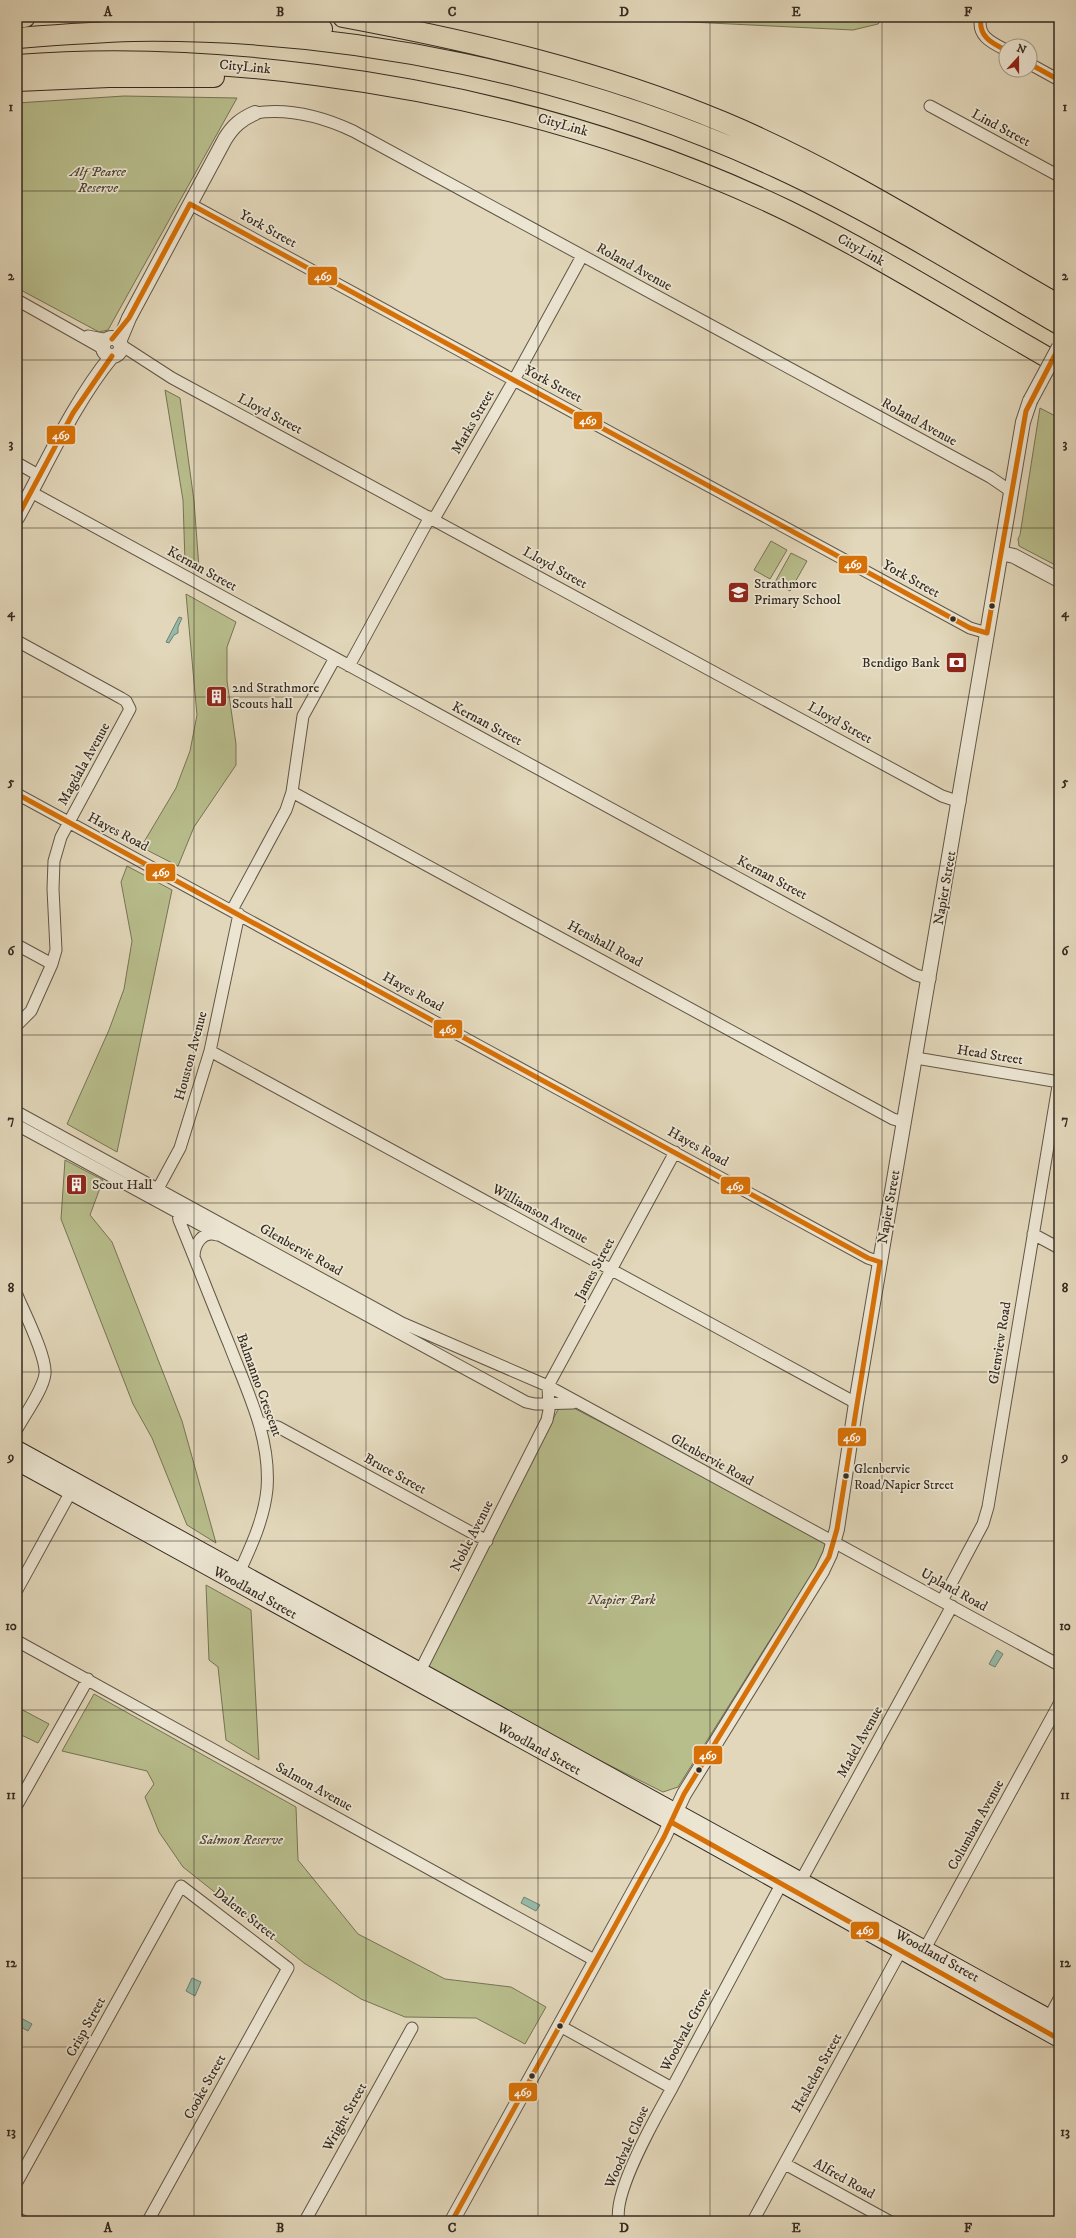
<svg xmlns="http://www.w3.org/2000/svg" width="1076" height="2238" viewBox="0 0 1076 2238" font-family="'IM FELL DW Pica',serif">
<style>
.green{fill:#b8bd8c;stroke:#767456}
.water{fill:#96baa9;stroke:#6f8173}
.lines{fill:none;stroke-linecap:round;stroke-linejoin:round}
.minor-casing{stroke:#605647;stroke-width:13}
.tertiary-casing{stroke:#605647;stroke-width:16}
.secondary-casing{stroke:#352b21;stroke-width:18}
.motorway-casing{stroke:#352b21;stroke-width:22}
.minor{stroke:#ece5d2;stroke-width:11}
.tertiary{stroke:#ece5d2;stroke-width:14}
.secondary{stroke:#ece5d2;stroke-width:16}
.motorway{stroke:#e2d7ba;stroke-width:20}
.tertiary-bridge-casing{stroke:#605647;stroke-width:16;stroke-linecap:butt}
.tertiary-bridge{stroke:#ece5d2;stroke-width:14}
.bus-1-casing{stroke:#ece5d2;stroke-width:8}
.bus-1{stroke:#d77107;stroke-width:5}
.grid{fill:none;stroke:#352b21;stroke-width:1;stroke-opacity:0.55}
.bus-dot{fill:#352b21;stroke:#ece5d2;stroke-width:1.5}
.labels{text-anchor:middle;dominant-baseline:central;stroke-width:3.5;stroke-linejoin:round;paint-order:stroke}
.bus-label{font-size:13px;fill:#352b21;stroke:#ece5d2;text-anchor:start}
.street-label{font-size:14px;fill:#352b21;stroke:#ece5d2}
.park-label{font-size:14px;font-style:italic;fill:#4f4836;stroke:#ece5d2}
.poi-label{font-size:14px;fill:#352b21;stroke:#ece5d2;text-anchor:start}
.line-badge{stroke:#ece5d2;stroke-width:1.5}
.badge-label{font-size:11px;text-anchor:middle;font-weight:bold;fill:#fff}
.neatline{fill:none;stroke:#352b21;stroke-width:1.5}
.grid-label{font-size:13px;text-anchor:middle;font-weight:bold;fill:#352b21}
</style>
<rect width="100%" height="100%" fill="#e2d7ba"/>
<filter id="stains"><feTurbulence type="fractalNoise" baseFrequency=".005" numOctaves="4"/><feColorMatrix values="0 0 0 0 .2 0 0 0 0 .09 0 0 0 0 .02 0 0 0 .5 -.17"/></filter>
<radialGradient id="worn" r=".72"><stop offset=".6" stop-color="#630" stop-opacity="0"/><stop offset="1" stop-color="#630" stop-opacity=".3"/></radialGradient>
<path class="green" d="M588 17H885L878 24 853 30Z
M124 96 237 98 108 330 99 332 17 288V103Z
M165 390 180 398 194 501 199 568 185 562 183 500Z
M1040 408 1059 418V567L1019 546 1018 539 1020 535Z
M771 541 787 550 770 579 754 570Z
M791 553 807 561 790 591 775 582Z
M186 594 236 622 227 647V681L236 744V765L194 827 178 866 141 847 176 788 190 751 197 715Z
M127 866 172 890 117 1152 67 1124 109 1030 124 989 132 941 121 882Z
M65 1160 103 1180 90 1215 112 1242 182 1421 216 1543 187 1525 152 1438 133 1404 61 1219Z
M562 1402 834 1543 768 1643 678 1787 663 1792 421 1671Z
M206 1585 251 1610 259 1760 226 1740 218 1667 209 1660Z
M94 1694 296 1807 298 1860 358 1934 445 1979 511 1987 546 2007 525 2044 476 2018 405 2017 361 1999 304 1963 183 1867 159 1832 145 1797 154 1784 147 1771 62 1751Z
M17 1707 49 1724 38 1743 17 1733Z"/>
<path class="water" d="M179 617 182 618 178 627V633L174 635 169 643 166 642Z
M997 1650 1003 1654 995 1667 989 1664Z
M524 1897 540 1905 536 1911 521 1903Z
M192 1978 201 1982 195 1996 186 1991Z
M21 2018 32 2024 28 2031 17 2025Z"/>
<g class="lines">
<defs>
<path id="minor" d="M981 17C976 36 992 43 1006 50
M1030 64 1059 80
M930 106 1059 176
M255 113C288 108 323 117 353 131L990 477 1012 492
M190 204 970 628 987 633
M17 300 104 349
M88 336 108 340
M121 345 172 378 942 796 960 802
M17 463 40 476
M31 492 916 975 930 979
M434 519 514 380 582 256
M17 641 121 698 126 701 130 709 61 837 54 861 53 889 56 950 52 964 31 1011 17 1025
M349 666 430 517
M292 792 893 1119 904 1122
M17 794 868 1258 880 1262
M232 910 286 810 292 792 303 716 335 658
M17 945 52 964
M210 1051 856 1403
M916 1058 1059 1082
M17 1112 402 1323 548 1386 1059 1665
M17 1125 526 1402 535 1404 573 1403
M154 1196 180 1148 210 1051 239 914
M180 1209 178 1213 179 1220C196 1261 212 1303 229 1344 247 1391 271 1437 267 1489 264 1520 250 1549 237 1577
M1033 1234 1059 1248
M194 1257C194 1244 203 1230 217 1235
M17 1295C24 1312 47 1357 45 1374 43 1390 25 1414 17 1429
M259 1422 278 1427 487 1541
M17 1590 74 1486
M942 1601 983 1524 988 1507 1059 1080
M17 1641 596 1961
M417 1677 547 1420 549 1410 548 1386 675 1152
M17 1805 88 1679
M798 1886 952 1606
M922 1954 1059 1704
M1046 2023 1059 1999
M560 2026 672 2088 784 1879
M785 2164 889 2221
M17 2182 181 1886 288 1968 148 2221
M17 2218 23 2221
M305 2221 412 2028
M619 2221C612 2193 657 2115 672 2088
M753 2221 904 1945"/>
<path id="tertiary" d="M103 347a9 9 0 1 1 18 0a9 9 0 1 1-18 0Z
M119 342 129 318 225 139C233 126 241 119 255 113
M17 518C46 465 74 402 112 356
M1001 553 1014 556 1059 580
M452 2221 664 1837 684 1794 822 1571 830 1554 837 1529 856 1403 1023 422 1030 401"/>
<path id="secondary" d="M17 1449 1059 2023
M17 1462 671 1822 1059 2039"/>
<path id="motorway" d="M17 17H25
M223 17 291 24 322 29
M343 17C472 41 601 71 723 122 840 171 949 242 1059 305
M17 38C56 35 94 32 133 31 352 28 580 76 778 168 875 213 967 270 1059 324
M17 65C116 57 217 62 316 75 480 96 639 139 788 211 881 257 969 313 1059 364
M17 81 109 77H214"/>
</defs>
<use href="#minor" class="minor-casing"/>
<use href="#tertiary" class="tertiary-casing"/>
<use href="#secondary" class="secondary-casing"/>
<use href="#motorway" class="motorway-casing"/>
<use href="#minor" class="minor"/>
<use href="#tertiary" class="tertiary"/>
<use href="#secondary" class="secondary"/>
<use href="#motorway" class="motorway"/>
<defs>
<path id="tertiary-bridge" d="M1030 401 1059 347"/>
</defs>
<use href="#tertiary-bridge" class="tertiary-bridge-casing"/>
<use href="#tertiary-bridge" class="tertiary-bridge"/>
<defs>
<path id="bus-1" d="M981 17C978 36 991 43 1006 50
M1030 64 1059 80
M190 204 970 628 987 633
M112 339 129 318 190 204
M17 518 73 413 112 356
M987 633 1026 411 1059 347
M17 794 868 1258 880 1262
M671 1822 1059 2039
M452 2221 664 1837 684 1794 829 1557 837 1529 880 1262"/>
</defs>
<use href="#bus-1" class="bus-1-casing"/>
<use href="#bus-1" class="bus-1"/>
</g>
<path class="grid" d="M194 17V2221M366 17V2221M538 17V2221M710 17V2221M882 17V2221M17 191H1059M17 360H1059M17 528H1059M17 697H1059M17 866H1059M17 1035H1059M17 1203H1059M17 1372H1059M17 1541H1059M17 1710H1059M17 1878H1059M17 2047H1059"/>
<defs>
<symbol id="school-square" viewBox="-11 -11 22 22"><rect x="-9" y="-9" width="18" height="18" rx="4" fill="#8f2418" stroke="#ece5d2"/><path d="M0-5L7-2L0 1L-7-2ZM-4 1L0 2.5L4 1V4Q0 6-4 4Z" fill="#fff"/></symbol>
<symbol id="bank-square" viewBox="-11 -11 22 22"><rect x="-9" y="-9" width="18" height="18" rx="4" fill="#8f2418" stroke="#ece5d2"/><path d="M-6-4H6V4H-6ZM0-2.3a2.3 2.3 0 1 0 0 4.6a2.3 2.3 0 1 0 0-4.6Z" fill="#fff"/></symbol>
<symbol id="building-square" viewBox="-11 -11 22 22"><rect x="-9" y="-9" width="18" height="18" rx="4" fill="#8f2418" stroke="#ece5d2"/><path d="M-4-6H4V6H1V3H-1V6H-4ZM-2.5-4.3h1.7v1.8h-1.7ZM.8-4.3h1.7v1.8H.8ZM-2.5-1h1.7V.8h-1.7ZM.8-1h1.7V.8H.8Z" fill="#fff"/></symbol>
</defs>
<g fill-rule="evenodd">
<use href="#school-square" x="726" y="580" width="25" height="25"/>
<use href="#bank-square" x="944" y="650" width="25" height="25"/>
<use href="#building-square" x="204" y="684" width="25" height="25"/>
<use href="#building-square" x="64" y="1172" width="25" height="25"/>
</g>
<g class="bus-dot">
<circle cx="992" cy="606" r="3.5"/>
<circle cx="953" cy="619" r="3.5"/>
<circle cx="846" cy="1476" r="3.5"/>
<circle cx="699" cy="1770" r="3.5"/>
<circle cx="560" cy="2026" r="3.5"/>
<circle cx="532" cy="2076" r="3.5"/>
</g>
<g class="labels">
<g class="bus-label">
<text x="854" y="1469">Glenbervie<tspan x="854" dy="16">Road/Napier Street</tspan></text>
</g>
<g class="street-label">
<text transform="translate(245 67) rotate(5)">CityLink</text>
<text transform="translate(563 125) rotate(16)">CityLink</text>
<text transform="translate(1001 128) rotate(28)">Lind Street</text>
<text transform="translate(268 229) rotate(29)">York Street</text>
<text transform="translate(861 250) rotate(29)">CityLink</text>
<text transform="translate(634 267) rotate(29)">Roland Avenue</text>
<text transform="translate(553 384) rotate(28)">York Street</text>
<text transform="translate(270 414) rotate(28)">Lloyd Street</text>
<text transform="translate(473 422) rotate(-60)">Marks Street</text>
<text transform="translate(919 422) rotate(29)">Roland Avenue</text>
<text transform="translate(555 568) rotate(29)">Lloyd Street</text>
<text transform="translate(202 569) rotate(29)">Kernan Street</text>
<text transform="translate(911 579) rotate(29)">York Street</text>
<text transform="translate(840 723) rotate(29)">Lloyd Street</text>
<text transform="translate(487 724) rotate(28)">Kernan Street</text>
<text transform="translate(84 764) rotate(-61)">Magdala Avenue</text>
<text transform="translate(118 832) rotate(28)">Hayes Road</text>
<text transform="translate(772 878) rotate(28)">Kernan Street</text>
<text transform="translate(945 888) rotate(-80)">Napier Street</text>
<text transform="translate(605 944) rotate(28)">Henshall Road</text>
<text transform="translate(413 992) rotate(29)">Hayes Road</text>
<text transform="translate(990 1055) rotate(9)">Head Street</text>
<text transform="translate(191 1056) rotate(-75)">Houston Avenue</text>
<text transform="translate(698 1147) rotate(29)">Hayes Road</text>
<text transform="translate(889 1207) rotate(-80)">Napier Street</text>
<text transform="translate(540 1214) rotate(29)">Williamson Avenue</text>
<text transform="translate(301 1250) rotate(29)">Glenbervie Road</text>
<text transform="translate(595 1269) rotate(-62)">James Street</text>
<text transform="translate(1000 1343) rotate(-81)">Glenview Road</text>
<text transform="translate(259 1385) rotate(70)">Balmanno Crescent</text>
<text transform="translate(712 1460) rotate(29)">Glenbervie Road</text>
<text transform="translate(395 1474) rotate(29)">Bruce Street</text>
<text transform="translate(472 1536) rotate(-63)">Noble Avenue</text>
<text transform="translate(954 1590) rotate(29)">Upland Road</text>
<text transform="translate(255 1593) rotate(29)">Woodland Street</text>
<text transform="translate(860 1742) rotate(-61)">Madel Avenue</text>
<text transform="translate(539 1749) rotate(29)">Woodland Street</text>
<text transform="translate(314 1787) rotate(29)">Salmon Avenue</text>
<text transform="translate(976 1825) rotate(-61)">Columban Avenue</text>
<text transform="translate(245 1914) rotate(38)">Dalene Street</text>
<text transform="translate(937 1956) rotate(29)">Woodland Street</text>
<text transform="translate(86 2027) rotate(-61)">Crisp Street</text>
<text transform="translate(686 2030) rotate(-62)">Woodvale Grove</text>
<text transform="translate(817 2073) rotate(-61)">Hesleden Street</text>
<text transform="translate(205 2087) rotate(-61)">Cooke Street</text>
<text transform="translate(345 2117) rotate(-61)">Wright Street</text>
<text transform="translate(627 2147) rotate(-66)">Woodvale Close</text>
<text transform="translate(844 2179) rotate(29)">Alfred Road</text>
</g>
<g class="park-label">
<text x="98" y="172">Alf Pearce<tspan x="98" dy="16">Reserve</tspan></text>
<text x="622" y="1600">Napier Park</text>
<text x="241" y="1840">Salmon Reserve</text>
</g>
<g class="poi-label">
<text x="754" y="584">Strathmore<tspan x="754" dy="16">Primary School</tspan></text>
<text x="940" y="663" text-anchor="end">Bendigo Bank</text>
<text x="232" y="688">2nd Strathmore<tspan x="232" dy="16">Scouts hall</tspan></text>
<text x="92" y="1185">Scout Hall</text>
</g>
</g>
<g class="line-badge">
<rect x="307" y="266" width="31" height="20" rx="4" fill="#d77107"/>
<rect x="573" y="411" width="30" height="19" rx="4" fill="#d77107"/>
<rect x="46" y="425" width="30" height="20" rx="4" fill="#d77107"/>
<rect x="838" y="555" width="30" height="19" rx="4" fill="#d77107"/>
<rect x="145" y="863" width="31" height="19" rx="4" fill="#d77107"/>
<rect x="433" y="1019" width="30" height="20" rx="4" fill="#d77107"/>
<rect x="720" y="1176" width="31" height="19" rx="4" fill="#d77107"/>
<rect x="837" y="1427" width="30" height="20" rx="4" fill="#d77107"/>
<rect x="693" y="1745" width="30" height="20" rx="4" fill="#d77107"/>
<rect x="850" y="1921" width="30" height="19" rx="4" fill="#d77107"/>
<rect x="508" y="2082" width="30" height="20" rx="4" fill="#d77107"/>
</g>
<g class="badge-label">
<text x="323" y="280">469</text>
<text x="588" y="424">469</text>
<text x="61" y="439">469</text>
<text x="853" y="568">469</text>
<text x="161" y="876">469</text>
<text x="448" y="1033">469</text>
<text x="735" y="1190">469</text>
<text x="852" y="1441">469</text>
<text x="708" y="1759">469</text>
<text x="865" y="1934">469</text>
<text x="523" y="2096">469</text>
</g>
<rect width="1076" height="2238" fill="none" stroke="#e2d7ba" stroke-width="44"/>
<g transform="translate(1018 58) rotate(21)"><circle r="19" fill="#ece5d2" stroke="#a39b8b"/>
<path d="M0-3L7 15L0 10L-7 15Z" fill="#8f2418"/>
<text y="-6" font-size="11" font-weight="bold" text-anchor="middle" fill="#352b21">N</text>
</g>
<rect x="22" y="22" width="1032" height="2194" class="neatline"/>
<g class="grid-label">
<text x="108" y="16">A</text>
<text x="280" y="16">B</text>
<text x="452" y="16">C</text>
<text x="624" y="16">D</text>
<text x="796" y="16">E</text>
<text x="968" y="16">F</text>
<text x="11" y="111">1</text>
<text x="1065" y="111">1</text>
<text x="11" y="280">2</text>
<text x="1065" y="280">2</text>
<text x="11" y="448">3</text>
<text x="1065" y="448">3</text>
<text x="11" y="617">4</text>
<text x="1065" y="617">4</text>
<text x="11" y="786">5</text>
<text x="1065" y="786">5</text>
<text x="11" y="955">6</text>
<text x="1065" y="955">6</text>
<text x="11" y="1124">7</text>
<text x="1065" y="1124">7</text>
<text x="11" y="1292">8</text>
<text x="1065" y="1292">8</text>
<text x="11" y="1461">9</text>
<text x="1065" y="1461">9</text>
<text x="11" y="1630">10</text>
<text x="1065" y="1630">10</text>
<text x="11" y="1799">11</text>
<text x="1065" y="1799">11</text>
<text x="11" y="1967">12</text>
<text x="1065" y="1967">12</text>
<text x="11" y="2136">13</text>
<text x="1065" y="2136">13</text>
<text x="108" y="2232">A</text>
<text x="280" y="2232">B</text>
<text x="452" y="2232">C</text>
<text x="624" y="2232">D</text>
<text x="796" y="2232">E</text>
<text x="968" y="2232">F</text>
</g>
<rect width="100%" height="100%" filter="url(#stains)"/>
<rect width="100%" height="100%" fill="url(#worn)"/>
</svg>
